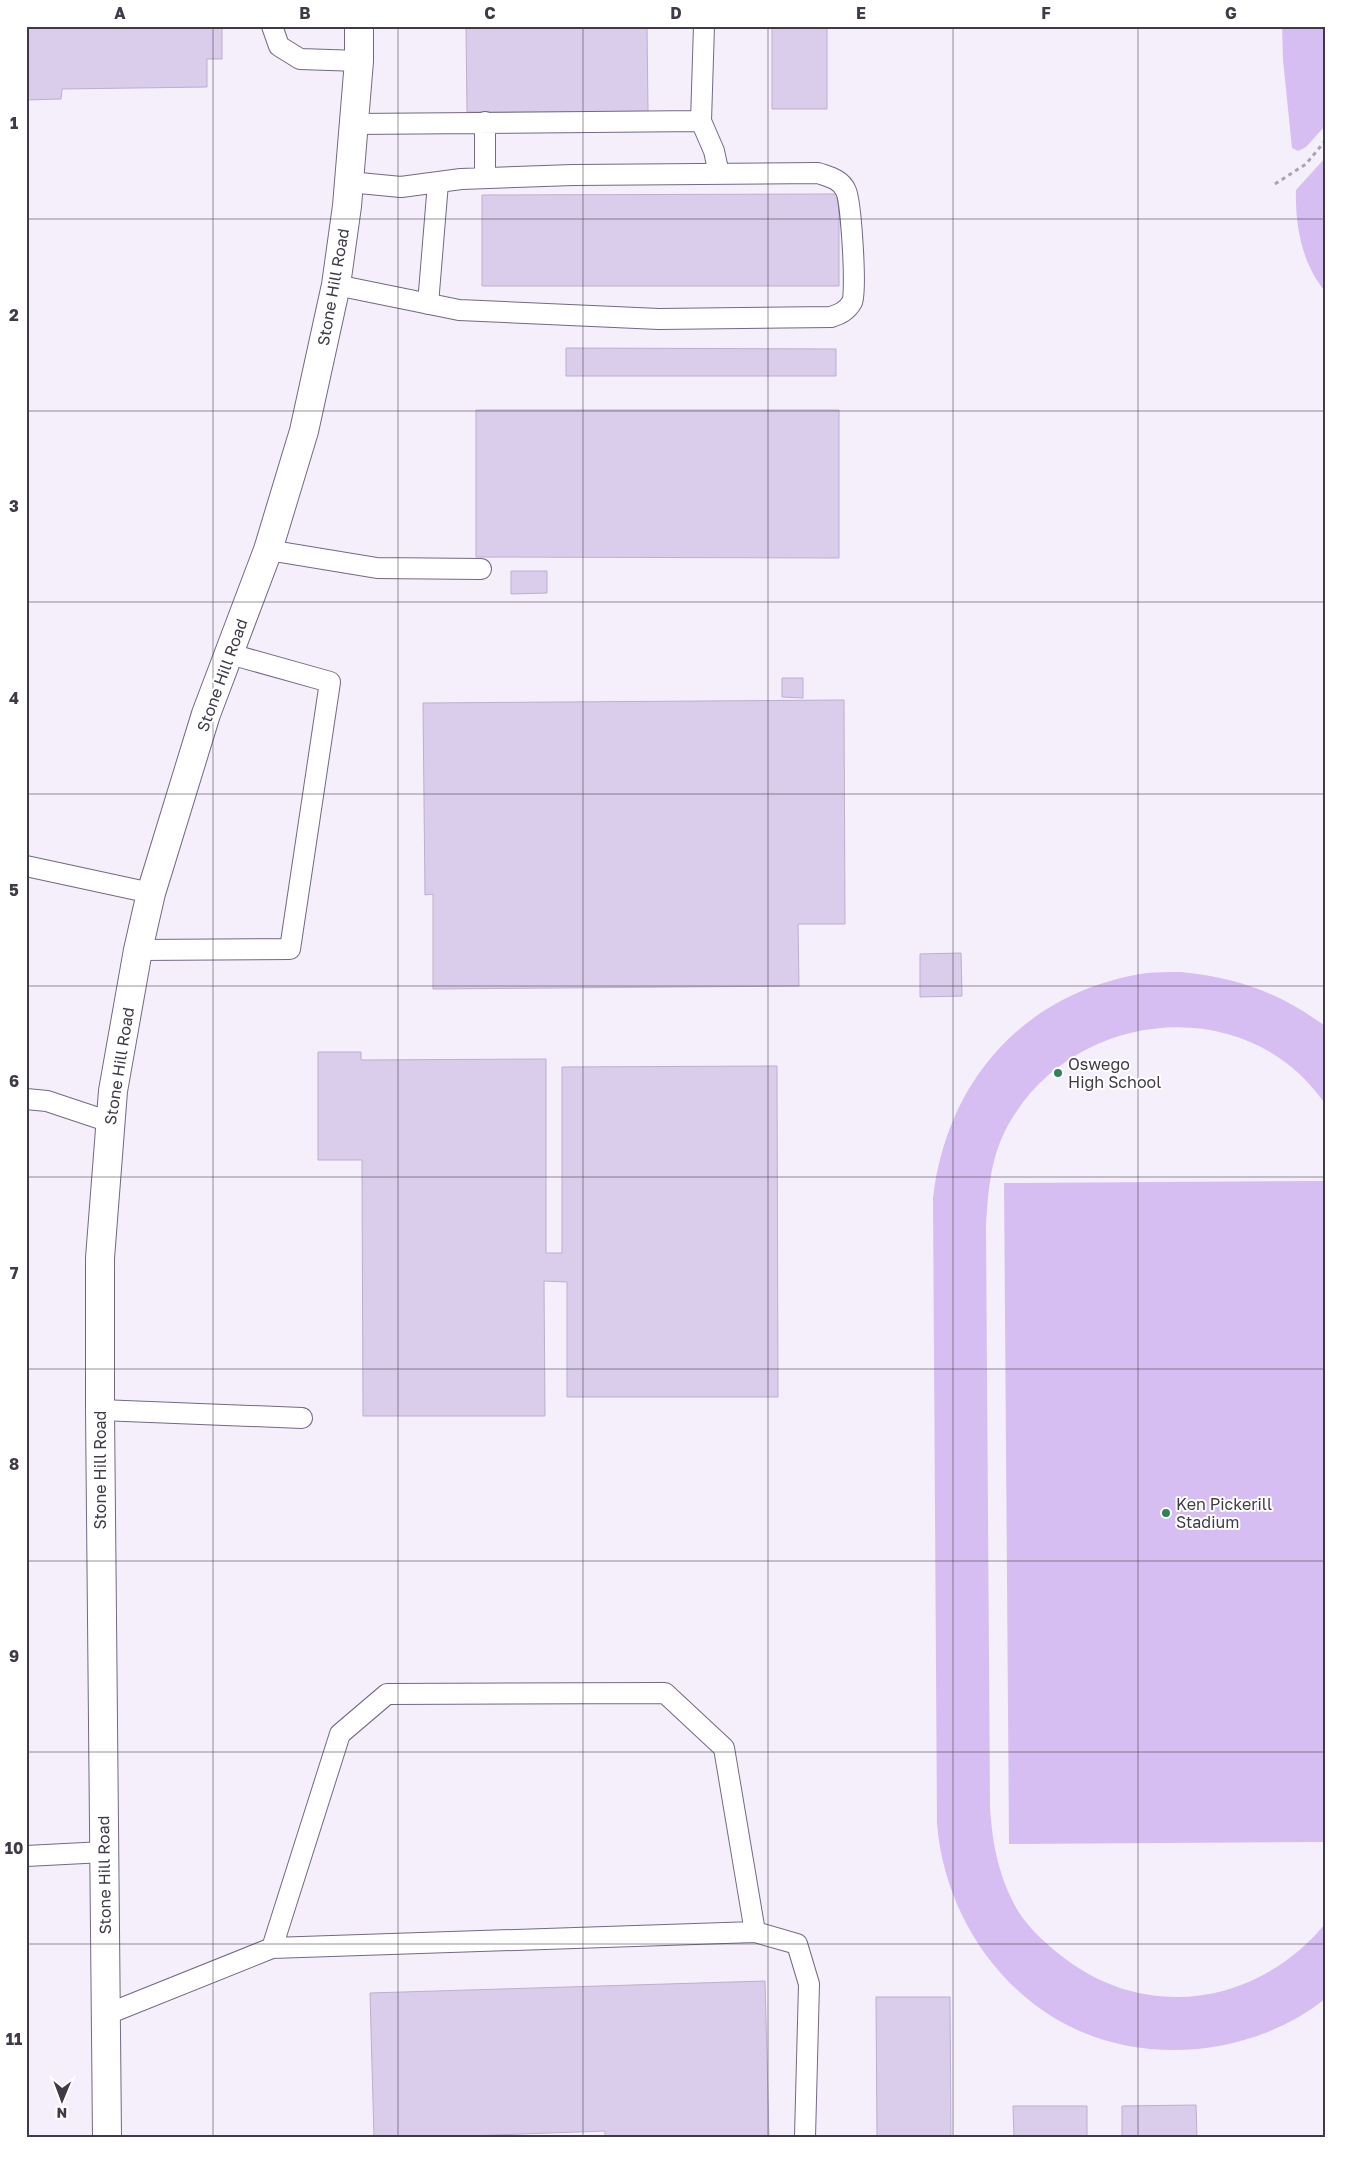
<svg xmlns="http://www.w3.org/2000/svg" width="1351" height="2163" viewBox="0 0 1351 2163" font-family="'Golos Text',sans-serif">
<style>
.green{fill:#d6bef3}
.building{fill:#dacceb;stroke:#bdafce}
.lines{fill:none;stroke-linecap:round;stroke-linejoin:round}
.service-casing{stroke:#756883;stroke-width:22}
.minor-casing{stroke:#756883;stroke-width:30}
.path{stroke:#a9a4b0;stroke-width:3;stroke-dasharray:4 4;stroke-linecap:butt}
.service{stroke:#fff;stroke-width:20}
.minor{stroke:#fff;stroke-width:28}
.grid{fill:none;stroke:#3f3a46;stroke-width:1;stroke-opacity:0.55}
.poi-dot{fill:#308355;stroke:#fff;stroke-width:2}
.labels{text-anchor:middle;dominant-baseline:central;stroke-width:4;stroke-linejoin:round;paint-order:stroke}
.street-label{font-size:16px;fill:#3f3a46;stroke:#fff}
.poi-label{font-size:16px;fill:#3f3a46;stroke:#fff;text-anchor:start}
.neatline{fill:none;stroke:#3f3a46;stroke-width:2}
.grid-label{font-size:16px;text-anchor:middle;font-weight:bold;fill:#3f3a46}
</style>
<rect width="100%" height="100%" fill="#f4effb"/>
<path class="green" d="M1282 26H1325V126L1306 147 1298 151 1292 148 1283 60Z
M1325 158V288L1324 290C1302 263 1295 225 1296 190Z
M1181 972C1238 978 1278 992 1325 1026V1104C1246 988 1067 1009 1005 1131 990 1161 988 1194 986 1227L990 1806C992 1844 999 1878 1018 1911 1029 1928 1044 1942 1059 1954 1144 2023 1257 2006 1325 1924V1999C1254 2055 1148 2067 1067 2025 992 1986 944 1907 937 1824L933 1198C947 1079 1026 991 1147 973 1158 972 1170 972 1181 972Z
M1325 1181V1842L1009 1844 1004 1183Z"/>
<path class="building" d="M26 26H222V59H207V87L62 89 61 99 26 100Z
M466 26H647L648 112H467Z
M772 26H827V109H772Z
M839 194V286H482V195Z
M566 348 836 349V376H566Z
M476 410H839V558L476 557Z
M511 571H547V593L511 594Z
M782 678H803V698L782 697Z
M844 700 845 924H798L799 986 433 989V894L425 895 423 703Z
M961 953 962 996 920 997V954Z
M318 1052H361V1060L546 1059V1253H562V1067L777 1066 778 1397H567V1282L544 1281 545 1416H363L362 1160H318Z
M765 1981 769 2137H605V2131L437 2137H374L370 1993Z
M876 1997H950L951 2137H877Z
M1196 2105 1197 2137H1122V2106Z
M1013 2106H1087V2137H1014Z"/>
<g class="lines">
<defs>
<path id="service" d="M272 26 279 46 300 59 359 61
M701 121 714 151 719 174
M354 124 701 121 704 26
M485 178V122
M336 285 459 310 659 319 831 317C840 314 847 311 852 302 857 291 851 202 846 191 841 179 829 177 818 173L573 175 461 179 401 187 349 182
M428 304 438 183
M268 550 377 568 481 569
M26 866 151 893
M138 950 290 949 330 682 230 654
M26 1099 47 1101 110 1122
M100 1410 302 1418
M26 1856 104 1852
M272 1948 340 1734 387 1694 665 1693 724 1748 755 1932
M105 2015 272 1948 755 1932 797 1944 809 1984 805 2137"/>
<path id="minor" d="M107 2137 100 1410V1258L113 1091 138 950 151 893 206 714 268 550 304 431 336 285 347 206 359 61V26"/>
</defs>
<use href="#service" class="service-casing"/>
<use href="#minor" class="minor-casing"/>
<path class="path" d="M1275 184 1306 164 1325 141"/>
<use href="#service" class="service"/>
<use href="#minor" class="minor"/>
</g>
<path class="grid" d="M213 26V2137M398 26V2137M583 26V2137M768 26V2137M953 26V2137M1138 26V2137M26 219H1325M26 411H1325M26 602H1325M26 794H1325M26 986H1325M26 1177H1325M26 1369H1325M26 1561H1325M26 1752H1325M26 1944H1325"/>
<g class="poi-dot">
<circle cx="1058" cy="1073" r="5"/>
<circle cx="1166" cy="1513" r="5"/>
</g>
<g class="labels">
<g class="street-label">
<text transform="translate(333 287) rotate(-80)">Stone Hill Road</text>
<text transform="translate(222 675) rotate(-70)">Stone Hill Road</text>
<text transform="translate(119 1066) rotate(-81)">Stone Hill Road</text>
<text transform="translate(100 1470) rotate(-90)">Stone Hill Road</text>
<text transform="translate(104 1875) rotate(-91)">Stone Hill Road</text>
</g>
<g class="poi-label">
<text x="1068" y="1064">Oswego<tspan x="1068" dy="18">High School</tspan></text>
<text x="1176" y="1504">Ken Pickerill<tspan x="1176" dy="18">Stadium</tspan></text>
</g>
</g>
<rect width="1351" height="2163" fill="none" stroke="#ffffff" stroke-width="55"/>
<g transform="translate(62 2100) rotate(181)" stroke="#ffffff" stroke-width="4" paint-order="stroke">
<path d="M0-4L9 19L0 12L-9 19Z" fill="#3f3a46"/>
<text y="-8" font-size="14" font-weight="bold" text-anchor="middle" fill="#3f3a46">N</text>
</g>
<rect x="28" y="28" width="1296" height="2108" class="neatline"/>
<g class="grid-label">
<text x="120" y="19">A</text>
<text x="305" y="19">B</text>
<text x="490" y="19">C</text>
<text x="676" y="19">D</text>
<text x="861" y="19">E</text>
<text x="1046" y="19">F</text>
<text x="1231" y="19">G</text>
<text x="14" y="129">1</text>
<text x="14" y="321">2</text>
<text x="14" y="512">3</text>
<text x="14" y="704">4</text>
<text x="14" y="896">5</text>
<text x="14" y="1087">6</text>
<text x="14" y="1279">7</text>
<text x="14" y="1470">8</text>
<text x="14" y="1662">9</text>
<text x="14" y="1854">10</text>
<text x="14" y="2045">11</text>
</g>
</svg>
